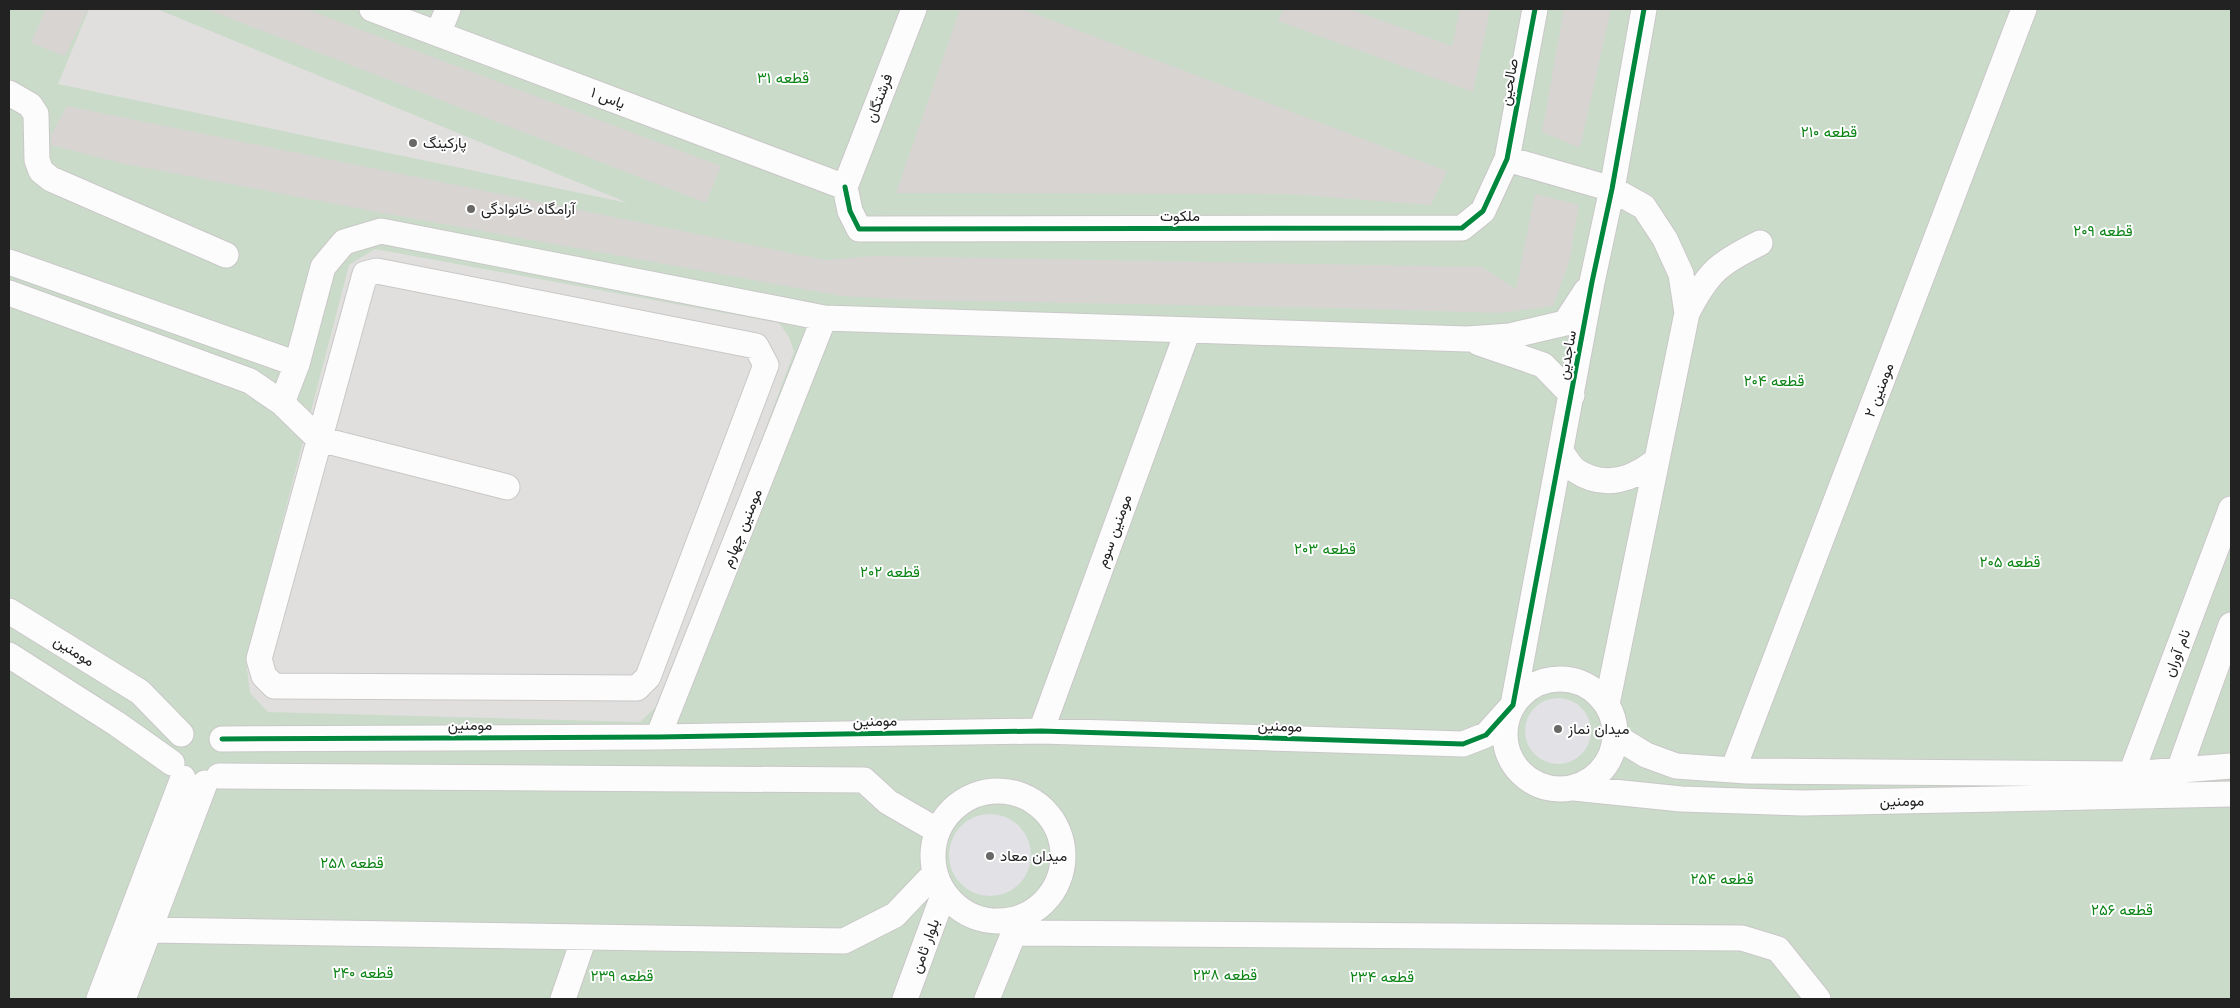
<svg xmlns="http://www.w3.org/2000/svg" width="2240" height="1008" viewBox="0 0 2240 1008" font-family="Jost,Vazirmatn,sans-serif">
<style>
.cemetery{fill:#cadbca}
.parking{fill:#e0dfde}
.plaza{fill:#e2e1e5}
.building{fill:#d7d4d2}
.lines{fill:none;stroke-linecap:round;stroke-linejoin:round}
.minor-casing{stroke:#c9c8c7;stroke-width:27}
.minor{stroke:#fdfcfc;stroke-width:25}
.cycleway-casing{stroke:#fff;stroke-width:8}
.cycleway{stroke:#00873e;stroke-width:5}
.poi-dot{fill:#6a6968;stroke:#fff;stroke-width:2}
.labels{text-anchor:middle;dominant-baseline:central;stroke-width:4;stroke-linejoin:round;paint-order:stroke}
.park-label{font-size:15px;fill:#0c8416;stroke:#fff}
.street-label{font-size:15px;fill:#222;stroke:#fff}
.poi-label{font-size:15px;fill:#222;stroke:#fff;text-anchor:start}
</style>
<rect width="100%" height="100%" fill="#f0eeeb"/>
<path class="cemetery" d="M9 9H2231V999H9Z"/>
<path class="parking" d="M89 9H157L628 203 58 84Z
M375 249 779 323 789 337 794 352 665 698 640 722 268 712 250 693 246 661 349 265Z"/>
<path class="plaza" d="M1525 731a33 33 0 1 1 66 0a33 33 0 1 1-66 0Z
M949 855a41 41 0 1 1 82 0a41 41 0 1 1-82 0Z"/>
<path class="building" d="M46 9H88L65 56 31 43Z
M206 9H306L721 166 706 203Z
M960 9H1022L1447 171 1431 205 1289 194 896 193Z
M1283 9H1350L1452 46 1460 9H1490L1473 92 1278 21Z
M1564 9H1611L1580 148 1542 132Z
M67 106 825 260 873 256 1482 267 1516 289 1535 194 1579 205 1569 263 1553 306 1500 313 1338 308 918 300 841 296 388 214 120 163 51 145V135Z"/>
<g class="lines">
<defs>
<path id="minor" d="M372 9 845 187
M438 34 448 9
M9 93 30 105 36 114 37 160 41 171 51 179 226 255
M1507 159 1612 189 1644 207 1665 239 1681 274 1687 313
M845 187 850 211 859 229 1462 228 1483 211 1507 159 1535 9
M845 187 914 9
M9 262 297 364
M377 271 756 346 766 365 648 677 637 688 274 686 264 676 259 659 365 274Z
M9 293 250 381 282 403 319 439 507 487
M1479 343 1543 365 1572 395
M282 403 297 364 323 267 344 242 381 231 824 318 1467 339 1510 336 1565 323 1586 291
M1561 452C1565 457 1570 466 1575 470 1604 490 1634 479 1657 460
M9 611 140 692 181 734
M9 655 117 724 172 763
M1505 734a55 55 0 1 1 110 0a55 55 0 1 1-110 0Z
M1607 704 1687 313C1708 272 1719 263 1760 243
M1041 731 1188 330
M1615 736 1646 755 1676 766 1747 771 2131 774 2231 766
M658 737 824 318
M222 739 658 737 1041 731 1463 744 1486 735 1513 705 1592 282 1612 189 1644 9
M1733 770 2024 9
M219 776 864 780 888 802 938 831
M2174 784 2231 625
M2126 787 2231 509
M1574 788 1681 799 1803 803 2231 794
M933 856a65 65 0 1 1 130 0a65 65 0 1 1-130 0Z
M151 930 844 941 895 915 935 873
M1014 933 1742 938 1778 949 1818 999
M99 999 183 778
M123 999 205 783
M563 999 584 938
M905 999 944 893
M987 999 1020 918"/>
</defs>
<use href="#minor" class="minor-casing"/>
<use href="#minor" class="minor"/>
<defs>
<path id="cycleway" d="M845 187 850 211 859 229 1462 228 1483 211 1507 159 1535 9
M222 739 658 737 1041 731 1463 744 1486 735 1513 705 1592 282 1612 189 1644 9"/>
</defs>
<use href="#cycleway" class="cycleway-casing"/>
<use href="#cycleway" class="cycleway"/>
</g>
<g class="poi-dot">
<circle cx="413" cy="143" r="5"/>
<circle cx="471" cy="209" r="5"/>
<circle cx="1558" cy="729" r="5"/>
<circle cx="990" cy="856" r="5"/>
</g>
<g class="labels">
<g class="park-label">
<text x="783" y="78">قطعه ۳۱</text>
<text x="1829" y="132">قطعه ۲۱۰</text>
<text x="2103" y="231">قطعه ۲۰۹</text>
<text x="1774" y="381">قطعه ۲۰۴</text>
<text x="1325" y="549">قطعه ۲۰۳</text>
<text x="2010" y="562">قطعه ۲۰۵</text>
<text x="890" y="572">قطعه ۲۰۲</text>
<text x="352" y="863">قطعه ۲۵۸</text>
<text x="1722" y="879">قطعه ۲۵۴</text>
<text x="2122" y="910">قطعه ۲۵۶</text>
<text x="363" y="973">قطعه ۲۴۰</text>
<text x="1225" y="975">قطعه ۲۳۸</text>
<text x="622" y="976">قطعه ۲۳۹</text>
<text x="1382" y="977">قطعه ۲۳۴</text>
</g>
<g class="street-label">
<text transform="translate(1509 82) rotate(-80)">صالحین</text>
<text transform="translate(608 98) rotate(21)">یاس ۱</text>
<text transform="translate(879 98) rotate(-69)">فرشتگان</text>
<text x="1180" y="216">ملکوت</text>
<text transform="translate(1567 355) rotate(-80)">ساجدین</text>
<text transform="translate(1879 390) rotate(-69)">مومنین ۲</text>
<text transform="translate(742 528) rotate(-68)">مومنین چهارم</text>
<text transform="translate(1114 531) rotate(-70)">مومنین سوم</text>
<text transform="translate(74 651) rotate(32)">مومنین</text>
<text transform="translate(2177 653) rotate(-69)">نام آوران</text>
<text transform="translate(875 721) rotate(-1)">مومنین</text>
<text x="470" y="725">مومنین</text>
<text transform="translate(1280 726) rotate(2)">مومنین</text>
<text transform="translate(1902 801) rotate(-1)">مومنین</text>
<text transform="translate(925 946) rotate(-70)">بلوار ثامن</text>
</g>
<g class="poi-label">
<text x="423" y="143">پارکینگ</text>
<text x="481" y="209">آرامگاه خانوادگی</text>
<text x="1568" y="729">میدان نماز</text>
<text x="1000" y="856">میدان معاد</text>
</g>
</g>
<rect width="2240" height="1008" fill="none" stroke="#222222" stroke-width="20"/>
</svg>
